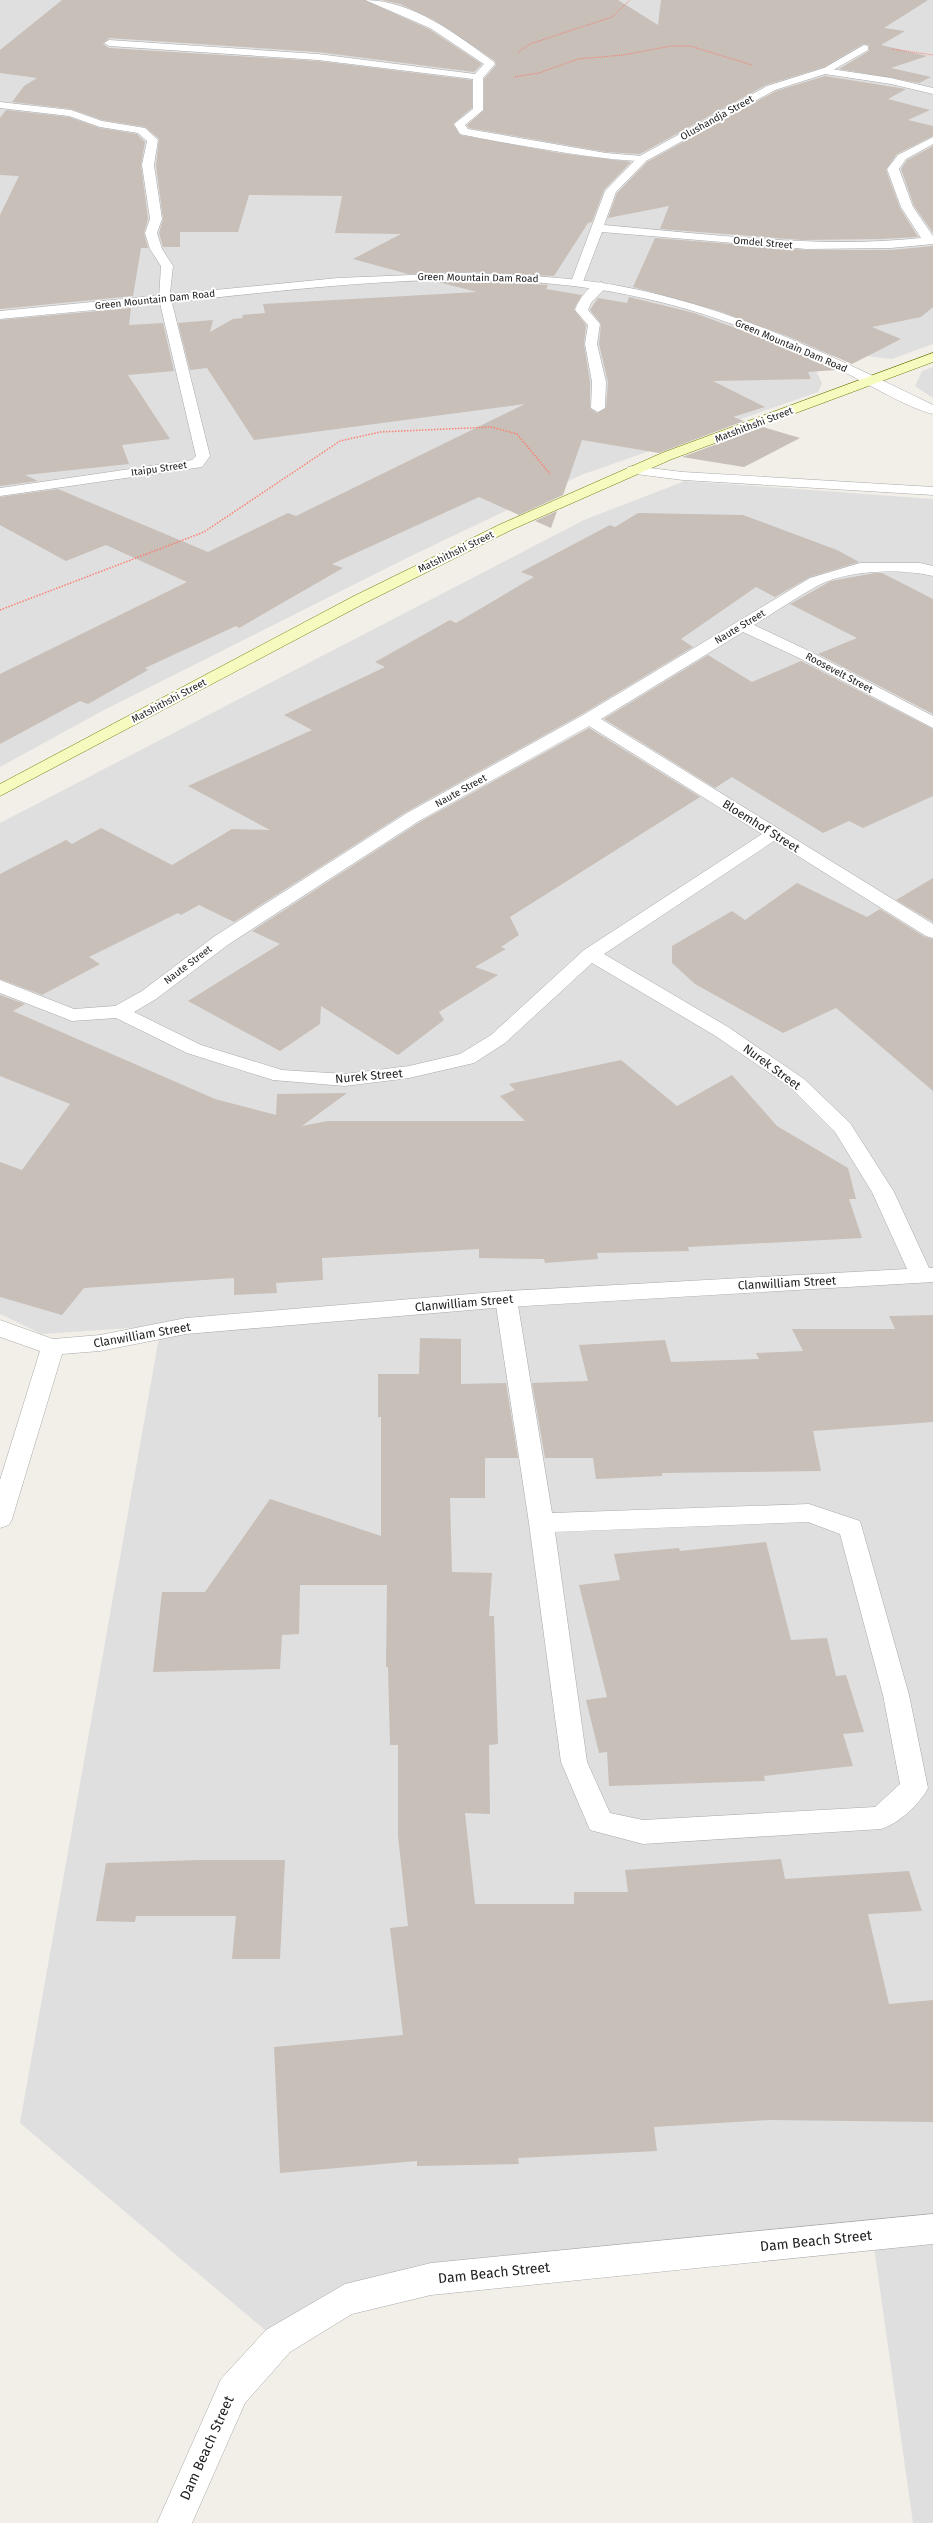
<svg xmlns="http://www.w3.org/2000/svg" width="933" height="2523" viewBox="0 0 933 2523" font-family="'Fira Sans',sans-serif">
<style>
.residential{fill:#e0dfdf}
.building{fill:#c7bfb8}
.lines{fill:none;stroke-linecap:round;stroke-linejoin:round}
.service-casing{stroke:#a9a9a9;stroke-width:1}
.minor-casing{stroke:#a9a9a9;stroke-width:1}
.tertiary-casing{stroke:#a9a9a9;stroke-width:1}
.secondary-casing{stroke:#707d05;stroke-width:1}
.path-far1{stroke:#fa8072;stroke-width:1;stroke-dasharray:1 1;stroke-linecap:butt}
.path{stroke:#fa8072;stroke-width:1.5;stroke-dasharray:1.5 1.5;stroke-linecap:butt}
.service{fill:#fff;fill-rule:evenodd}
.minor{fill:#fff;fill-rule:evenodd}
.tertiary{fill:#fff;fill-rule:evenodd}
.secondary{fill:#f7fabf;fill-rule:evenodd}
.labels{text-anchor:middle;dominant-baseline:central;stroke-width:4;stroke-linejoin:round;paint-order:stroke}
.far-street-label{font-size:10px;fill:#222;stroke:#fff}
.street-label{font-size:12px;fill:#222;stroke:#fff}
.near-street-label{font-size:14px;fill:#222;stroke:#fff}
</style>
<rect width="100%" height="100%" fill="#f2efe9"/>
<path class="residential" d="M0 0H933V344L892 359 839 353 813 364 822 383 818 392 581 475 413 555 104 710 0 767Z
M933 367V398L915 386 922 371Z
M685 481 933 499V2523H913L874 2247 431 2279 278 2341 20 2123 161 1326 42 1334 0 1314V823L584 520Z"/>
<path class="building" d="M62 0H364L429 29 482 64 474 72 318 52 109 38 103 44 109 48 318 61 472 80V108L453 124 460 135 559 153 631 162 604 190 592 222 588 223 554 276 461 272 408 274 353 259 401 234 335 233 342 196 249 195 238 232H180V247H163L159 233 163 219 156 165 159 139 145 127 102 120 71 109 12 102 24 86 37 78 0 73V50Z
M382 0H618L658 25 661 0H928L884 28 905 31 881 45 927 56 891 68 931 77 919 83 839 69 869 51V45L863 44 824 67 766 85 640 154 606 152 469 128 467 125 484 110V79L496 65 495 61 434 20 400 4Z
M825 76 906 89 888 99 930 110 908 120 933 126V136L897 154 886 170 900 208 918 237 881 239 802 240 660 229 669 206 608 218 617 193 647 162 776 91Z
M6 110 69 117 100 128 137 134 145 142 141 165 148 219 144 233 148 248H141L133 296 0 309V215L19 176 0 175V118Z
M933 146V233L914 206 901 169 907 160Z
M655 238 807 250H891L933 246V307L921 317 872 327 901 339 852 364 792 338 719 311 633 287Z
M482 281 548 285 546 289 582 295 574 309 586 325 584 344 590 382V408L597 413 606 408 608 382 599 344 601 324 590 310 598 298 627 303 629 297 694 313 769 340 836 370 808 372 811 379 713 381 765 407 733 417 744 421 659 453 582 440 563 495 519 515 479 497 332 564 343 568 239 628 236 626 145 668 148 670 88 704 80 701 0 744V674L187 582 106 545 66 561 0 525V497L58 489 208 552 288 513 296 516 525 404 254 440 207 368 190 370 178 323 213 320 210 332 233 319 243 318 242 315 265 313 263 304 477 292 438 282Z
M131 308 129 325 163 323 174 371 128 375 170 439 122 445 129 464 25 475 38 481 0 486V320Z
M763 427 800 438 744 467 682 457Z
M557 511 551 528 535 521Z
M638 513 743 515 837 550 859 562 810 577 775 597 756 587 681 639 693 647 582 714 406 812 234 922 199 905 181 915 178 913 89 957 100 964 42 995 0 979V874L66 840 72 844 101 828 172 865 232 829 270 830 188 786 312 730 284 715 385 667 375 662 450 620 456 623 534 577 521 572 610 525 615 527Z
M875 573H882L933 599V714L818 654 857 638 790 604 831 581Z
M708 655 752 682 801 661 933 729V796L863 828 849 821 823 833 732 777 715 788 604 719Z
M589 728 700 797 510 917 519 935 501 947 506 949 475 967 498 975 439 1012 444 1020 398 1055 321 1006 320 1024 280 1051 188 1001 280 944 252 931 420 822Z
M933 878V922L896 900Z
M797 883 867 917 880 909 925 937 933 939V1091L836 1008 783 1033 695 984 672 963V946L732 911 745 920Z
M0 995 25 1004 13 1011 215 1099 276 1115 277 1094 347 1093 302 1126 328 1121H525L500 1096 515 1090 509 1084 621 1060 677 1106 732 1075 777 1126 848 1168 856 1199H849L862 1238 688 1247 689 1251 597 1253 598 1259 545 1263 544 1259 479 1258V1249L322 1258 323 1280 276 1283 277 1293 234 1295V1278L84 1288 62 1315 0 1297V1162L22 1170 70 1104 0 1076Z
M933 1315V1422L813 1431 821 1471 662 1473V1476L596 1479 593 1458H545L532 1383 588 1381 579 1345 665 1340 671 1362 759 1359 756 1353 803 1351 792 1329H895L889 1316Z
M420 1338 461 1339V1384L506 1383 518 1458H485V1498H450L452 1572 492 1573 489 1616H494L498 1744 489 1745 490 1814 465 1813 475 1904H574V1892H628L625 1870 781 1859 785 1879 909 1871 922 1911 868 1914 889 2004 933 2000V2122L770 2120 654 2127 657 2151 518 2158 519 2164 417 2166V2161L280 2173 274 2047 403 2035 390 1928 408 1926 398 1836V1745H390L388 1667H386L387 1585H300L299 1634 282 1635 280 1669 153 1672 162 1592H205L270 1499 381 1536V1417H378V1374H419Z
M766 1542 791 1640 827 1638 836 1676 846 1675 864 1732 843 1734 853 1766 764 1776 765 1781 609 1786 607 1752 599 1753 586 1700 607 1697 579 1585 620 1580 614 1554 679 1548 680 1551Z
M200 1860H285L280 1959H232L236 1916H136L135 1922 96 1921 106 1863Z"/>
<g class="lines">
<defs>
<path id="service" d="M365 0C412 0 458 35 494 62L495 64 483 78V110L465 125 468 129 606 153 642 156 648 159C641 168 481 139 460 134L454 124 473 109V79L318 60 109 46 104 43 109 40 318 54 475 74 484 64 430 28Z
M864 45 868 46V50L828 73 819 71Z
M0 102 71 110 102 121 145 128 158 140 154 165 162 219 157 233 162 249 173 266 169 302 165 303 159 299 161 266 150 249 145 233 150 219 142 165 147 141 138 133 100 127 69 116 0 108Z
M601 282 607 286 591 303 588 310 600 324 597 344 606 382 605 408 598 412 591 408 592 382 585 344 588 325 575 310C579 299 589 285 601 282Z
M633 466 683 472 933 487V495L683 480 628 473 626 470 628 467Z
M506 1291 514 1294 517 1299 552 1513 809 1504 860 1521 909 1695 928 1788C920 1804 898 1824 881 1829L643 1844 590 1830 561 1762 529 1523 495 1299 498 1294ZM808 1522 840 1534 883 1695 900 1784 875 1807 643 1820 610 1813 587 1762 555 1532Z"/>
<path id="minor" d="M824 68 891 78 933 88V94L891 84 825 74 775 90 646 161 616 192 604 225C710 234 815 249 921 238L901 207 887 169 898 155 933 137V144L906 159 899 169 913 207 933 236V244L891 248 807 249 602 232 583 282 581 285H573L571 282 605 191 638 157 767 86Z
M165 295 171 299 210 456 202 467 0 496V488L192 460 196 456 159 299Z
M860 563H920L933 566V576C901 568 848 570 819 585 797 597 775 612 754 625L809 651 933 716V728L797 657 743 632 601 719 933 924V938L926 936 774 841 604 954 728 1027 804 1079 850 1123 894 1192 929 1268H933V1282L506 1307 186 1334 100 1351 62 1354 12 1519 9 1525 0 1528V1480L40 1351 0 1337V1320L53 1339 100 1335 186 1318 506 1291 907 1269 872 1192 835 1132 790 1087 714 1035 592 963 505 1043 474 1063 409 1078 345 1086 273 1080 187 1053 116 1018 72 1021 0 993V980L74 1009 115 1006 142 991 215 936 407 813 583 715 810 578ZM589 726 762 834 584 950 491 1035 460 1054 409 1066 345 1074 282 1070 201 1045 134 1012 156 999 229 944 419 821Z
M933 2214V2244L431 2295 352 2314 290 2352 245 2403 192 2523H157L221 2379 266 2330 345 2284 431 2263Z"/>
<path id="tertiary" d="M461 273C522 275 584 277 644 291 746 314 839 359 933 405V414C907 408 867 383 842 371 778 340 712 313 643 298 501 266 354 283 211 298 141 306 70 312 0 319V311L338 278Z"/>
<path id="secondary" d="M933 353V362L672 459 511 530 365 603 0 796V784L354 596 501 524 662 453Z"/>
</defs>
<use href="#service" class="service-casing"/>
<use href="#minor" class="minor-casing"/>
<use href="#tertiary" class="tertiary-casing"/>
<use href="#secondary" class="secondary-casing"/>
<path class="path-far1" d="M892 49 933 55
M518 52 530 44 612 17 630 0
M514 77 539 73 578 59 623 55 671 46H690L752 65"/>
<path class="path" d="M0 610 204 532 340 441 380 432 491 427 517 434 550 474"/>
<use href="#service" class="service"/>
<use href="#minor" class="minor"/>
<use href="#tertiary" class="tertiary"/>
<use href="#secondary" class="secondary"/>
</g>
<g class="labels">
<g class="far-street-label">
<text transform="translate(717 118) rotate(-29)">Olushandja Street</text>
<text transform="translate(763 243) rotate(5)">Omdel Street</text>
<text transform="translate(478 278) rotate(1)">Green Mountain Dam Road</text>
<text transform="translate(155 300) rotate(-6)">Green Mountain Dam Road</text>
<text transform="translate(791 346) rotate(23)">Green Mountain Dam Road</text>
<text transform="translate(754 425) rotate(-21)">Matshithshi Street</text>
<text transform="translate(159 469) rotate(-8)">Itaipu Street</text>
<text transform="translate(456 552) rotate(-26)">Matshithshi Street</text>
<text transform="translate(740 627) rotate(-31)">Naute Street</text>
<text transform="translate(839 673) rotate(28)">Roosevelt Street</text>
<text transform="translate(169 701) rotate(-28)">Matshithshi Street</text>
<text transform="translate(461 791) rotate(-29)">Naute Street</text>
<text transform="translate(188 965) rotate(-37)">Naute Street</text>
</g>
<g class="street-label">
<text transform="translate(761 826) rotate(32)">Bloemhof Street</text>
<text transform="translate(772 1067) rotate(36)">Nurek Street</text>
<text transform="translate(369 1076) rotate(-5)">Nurek Street</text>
<text transform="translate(787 1283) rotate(-3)">Clanwilliam Street</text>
<text transform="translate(464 1303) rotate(-5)">Clanwilliam Street</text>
<text transform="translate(142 1335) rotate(-10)">Clanwilliam Street</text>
</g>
<g class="near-street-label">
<text transform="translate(816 2241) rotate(-6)">Dam Beach Street</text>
<text transform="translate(494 2273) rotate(-6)">Dam Beach Street</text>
<text transform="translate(207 2448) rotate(-66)">Dam Beach Street</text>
</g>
</g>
</svg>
